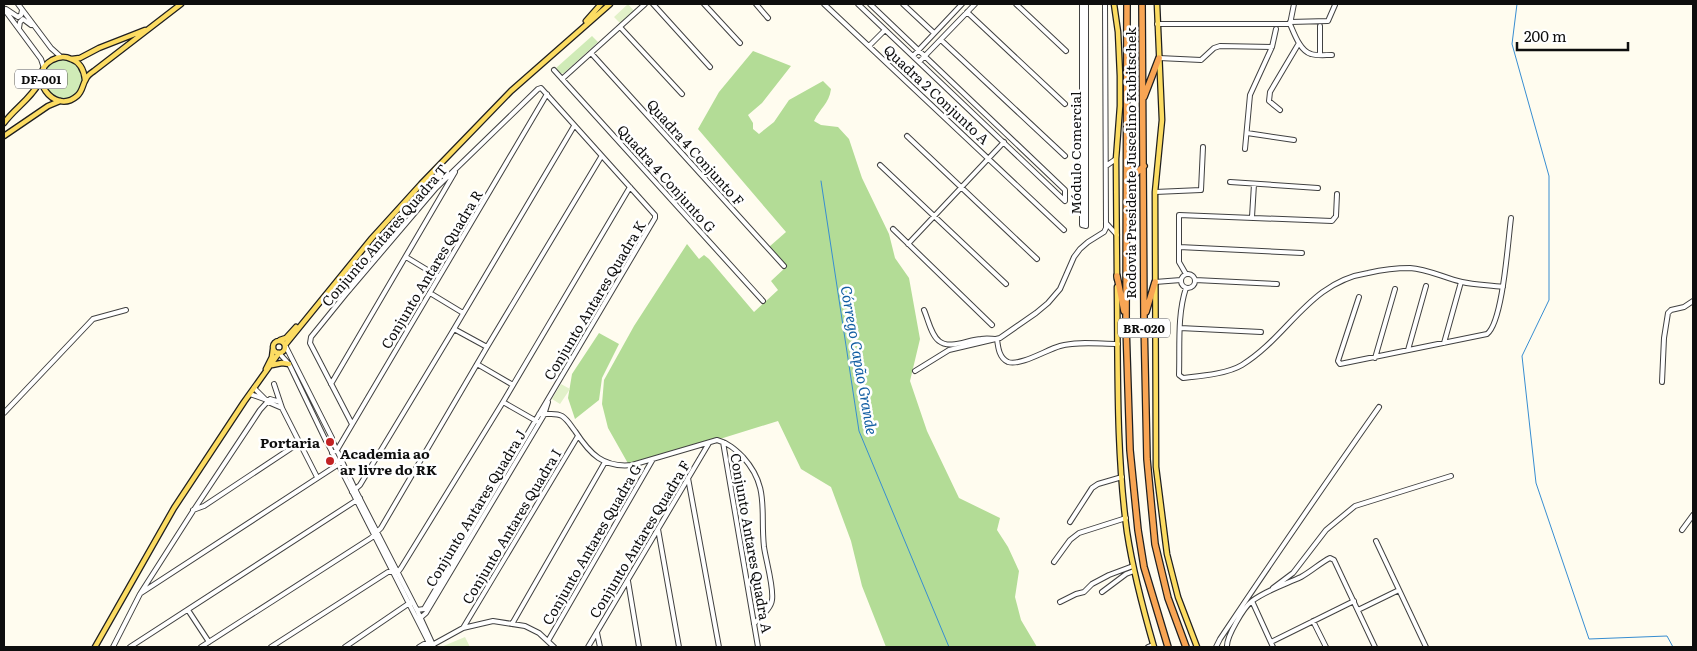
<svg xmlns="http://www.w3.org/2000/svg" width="1697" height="651" viewBox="0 0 1697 651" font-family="Literata,serif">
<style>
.green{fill:#d0ebb7}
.forest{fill:#b3dc96}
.pitch{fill:#e2f1c9}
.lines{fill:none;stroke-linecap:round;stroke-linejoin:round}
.stream{stroke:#378dd1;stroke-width:1}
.minor-casing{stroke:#414141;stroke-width:6}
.major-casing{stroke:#1f1f1f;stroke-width:7}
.highway-casing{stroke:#1f1f1f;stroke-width:8}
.minor{stroke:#fff;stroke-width:4}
.major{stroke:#fcdc62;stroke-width:4.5}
.highway{stroke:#f8a554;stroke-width:5.5}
.poi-dot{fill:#c22223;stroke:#fff;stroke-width:2}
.labels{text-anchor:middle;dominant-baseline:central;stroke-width:5;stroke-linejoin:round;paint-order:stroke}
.shield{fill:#fff;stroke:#565656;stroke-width:1}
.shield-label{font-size:12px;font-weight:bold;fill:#0e0e0e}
.street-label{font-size:14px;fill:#0e0e0e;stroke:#fff}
.poi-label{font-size:14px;font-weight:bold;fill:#0e0e0e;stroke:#fff;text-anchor:end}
.water-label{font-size:15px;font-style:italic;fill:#135fa3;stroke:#fff}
</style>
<rect width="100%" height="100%" fill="#fffcef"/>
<path class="green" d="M592 36 598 42 564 73 560 74 556 68Z
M43 80a20 20 0 1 1 40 0a20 20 0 1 1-40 0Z"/>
<path class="forest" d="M753 51 791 66 762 103 748 115 753 123V129L759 134 774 122 789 100 823 81 831 89C829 104 820 108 814 121L821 125 838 127 849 139 862 178 889 234 895 258 909 278 920 339 910 381 927 431 959 498 1000 518 997 530 1008 547 1019 571 1015 597 1021 620 1037 647H886L862 586 851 541 831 487 801 469 778 421 630 467 608 428 602 404 604 380 634 326 687 244 699 259 704 255 709 259 754 312 778 290 771 281 786 267 769 247 786 232 698 129 719 92Z
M599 333 619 344 602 378 599 400 575 419 568 398 572 374Z"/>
<path class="pitch" d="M628 4 634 11 620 23 614 17Z
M561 384 570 389 560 404 552 399Z
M465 637 470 647H441Z"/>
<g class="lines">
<path class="stream" d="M1517 4 1512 44 1549 176V300L1522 356 1536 483 1589 639 1667 636 1673 647
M821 181 859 431 949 647"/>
<defs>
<path id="minor" d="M18 4 51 48 61 57
M653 4 710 67
M704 4 740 43
M756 4 768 18
M824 4 1064 230
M858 4 1065 201V190L870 4
M903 4 934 33
M1016 4 1066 51
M1082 4V225L1086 226
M1086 4V226
M4 9 41 59 44 68
M6 9 18 17 21 15 22 10
M967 12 1065 104
M1290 22 1328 21 1335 5
M1157 24H1290C1294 33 1300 51 1311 54 1317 56 1325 55 1332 55
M1290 24 1294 4
M1320 26V55
M620 27 682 94
M19 28 20 22 23 19 31 25
M941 40 1065 156
M869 46 885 30
M591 53 784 266
M913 56 962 4
M1159 58 1201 60 1214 48 1220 46 1272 47
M919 62 975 4
M554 70 763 301
M562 79 645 4
M1280 110 1269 101 1270 92 1299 43
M1247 133 1294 140
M907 136 1037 259
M1245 149 1250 95 1272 47 1276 29
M880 165 1006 284
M1106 166 1116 159
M1230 182 1318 188
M1155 192 1201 190 1203 147
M1252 217 1254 184
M1107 224 1117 235
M893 229 992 325
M908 244 1004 142
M1179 247 1302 253
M406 257 439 277
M1186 274 1179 262V215L1332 221 1336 216 1337 194
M1181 281a7 7 0 1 1 14 0a7 7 0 1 1-14 0Z
M1195 280 1277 284
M1155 282 1181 280
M1186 288C1177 315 1180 347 1179 375L1183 378C1200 376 1227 374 1242 365 1289 336 1309 282 1368 273 1381 270 1397 268 1410 268 1428 269 1444 278 1462 282 1475 285 1489 285 1503 287
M430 293 463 313
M1359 297 1338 361 1340 364 1487 334C1503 322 1508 240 1511 218
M924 310C928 319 931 335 939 341 950 350 969 339 981 339 987 338 992 339 997 339 998 347 999 358 1008 362 1021 366 1046 350 1060 346 1077 341 1099 344 1118 344
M1180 328 1261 332
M454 329 487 347
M1444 343 1461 282
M286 347 332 438
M1408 350 1426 286
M279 353 289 364 326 441
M1375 358 1395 289
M477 364 513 385
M915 371 949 350 1000 338 1036 313 1048 303 1060 289 1074 257 1080 249 1088 242 1104 232 1106 228 1105 4
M1662 382 1664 338 1668 313 1671 310 1684 307 1693 301
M274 384 282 408 317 477
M331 384 455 172
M254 388 268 402 282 408
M250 394 267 400
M503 402 538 422
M4 413 93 319 126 310
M539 414C547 415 555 412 562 416 568 420 571 426 575 431 590 454 603 468 632 465L717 440C728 443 735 449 743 457 770 487 760 511 764 547 766 561 774 587 772 600 771 609 760 617 754 624
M352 424 310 343 311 337 345 295 436 188 538 89 541 88 655 215V218L424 609 417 610
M333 442 355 489 417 610 434 647
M723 442 758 647
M328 444 431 647
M332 453 337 450 547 94
M688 478 719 647
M352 492 360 485 454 329 574 126
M193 510 204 506 299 443
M1070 522 1092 488 1098 484 1122 477
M658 529 679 647
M1682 530 1693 515
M1376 541 1426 647
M1054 562 1070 540 1079 533 1126 518
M628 581 639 647
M1273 588 1293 573 1326 530 1355 506 1451 476
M1102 592 1126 574 1134 571
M141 593 342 462
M1252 601 1273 647
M1060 602 1076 594 1084 592 1092 584 1109 575 1133 566
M188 610 209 642
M1358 610 1399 590
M418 620 426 613 544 415 548 402
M1313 621 1326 647
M512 624 605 462
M463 628 578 436
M597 633 600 647
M548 641 653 459
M1271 642 1354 601
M113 647 140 594 193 511 260 410 270 399 280 402
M130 647 360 498
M201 647 371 538 381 528 487 347 601 157
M271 647 388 572H398L401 568 503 402 630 187
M345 647 411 602
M419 647 424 644H434L463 628 493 621 525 626 539 633 554 647
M588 647 709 443
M1148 647 1153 645
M1216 647 1220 639C1272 561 1325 484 1379 407
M1227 647C1226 637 1244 607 1252 601 1267 590 1286 584 1301 577 1312 571 1320 563 1330 558L1334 560 1375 647"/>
<path id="major" d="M1114 4 1118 32 1120 76V106L1116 159 1117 279
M1157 4 1162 120 1155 192 1156 467 1167 554 1178 597 1197 647
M586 21 601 4
M72 59 80 58 99 48 145 30
M85 80C84 70 80 62 71 59 65 56 58 57 52 60 25 75 54 116 77 96 83 91 82 85 86 79 87 76 91 73 94 71L181 4
M4 123C15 108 32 98 40 81
M4 136 48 106 60 101
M1117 287C1118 369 1116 451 1127 532 1133 571 1143 609 1154 647
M280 340 286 338 296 327
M273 347a6 6 0 1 1 12 0a6 6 0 1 1-12 0Z
M285 345 372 238 421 184 511 91 610 4
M272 365 282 363 289 364
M266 369 272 357 273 349
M95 647 174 508 244 402 279 353"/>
<path id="highway" d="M1127 4 1126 325 1130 450 1138 530 1144 567 1168 647
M1142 4 1144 319 1147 459 1155 544 1168 598 1186 647
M1144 97 1159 58
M1127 166 1130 171 1135 174 1144 166
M1117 276 1124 311
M1146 312 1155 282"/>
</defs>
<use href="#minor" class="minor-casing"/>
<use href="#major" class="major-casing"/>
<use href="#highway" class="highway-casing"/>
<use href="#minor" class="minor"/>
<use href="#major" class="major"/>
<use href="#highway" class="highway"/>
</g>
<g class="poi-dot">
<circle cx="330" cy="442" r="5"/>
<circle cx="330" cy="461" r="5"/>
</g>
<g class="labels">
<g class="shield">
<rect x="15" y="69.5" width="52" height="19" rx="4"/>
<rect x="1118" y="318.5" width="52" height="19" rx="4"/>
</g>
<g class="shield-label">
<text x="41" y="79">DF-001</text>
<text x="1144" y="328">BR-020</text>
</g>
<g class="street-label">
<text transform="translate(937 94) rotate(43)">Quadra 2 Conjunto A</text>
<text transform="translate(696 152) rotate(48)">Quadra 4 Conjunto F</text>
<text transform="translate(1075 153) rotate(-90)">Módulo Comercial</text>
<text transform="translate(1130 163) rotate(-90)">Rodovia Presidente Juscelino Kubitschek</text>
<text transform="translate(667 178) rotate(48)">Quadra 4 Conjunto G</text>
<text transform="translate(384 235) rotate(-49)">Conjunto Antares Quadra T</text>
<text transform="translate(431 269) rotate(-59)">Conjunto Antares Quadra R</text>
<text transform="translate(594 300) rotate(-59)">Conjunto Antares Quadra K</text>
<text transform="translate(475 508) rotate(-59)">Conjunto Antares Quadra J</text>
<text transform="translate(511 526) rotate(-59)">Conjunto Antares Quadra I</text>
<text transform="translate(639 539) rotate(-59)">Conjunto Antares Quadra F</text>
<text transform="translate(752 543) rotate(80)">Conjunto Antares Quadra A</text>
<text transform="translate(591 544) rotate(-60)">Conjunto Antares Quadra G</text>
</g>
<g class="poi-label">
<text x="320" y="442">Portaria</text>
<text x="340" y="453" text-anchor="start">Academia ao<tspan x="340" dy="16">ar livre do RK</tspan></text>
</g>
<g class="water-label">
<text transform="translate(860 360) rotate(80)">Córrego Capão Grande</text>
</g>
</g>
<rect width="1697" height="651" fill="none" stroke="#0e0e0e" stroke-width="10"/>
<path d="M1517 42v8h111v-8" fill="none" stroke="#0e0e0e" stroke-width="2.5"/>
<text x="1524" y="42" font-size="15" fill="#0e0e0e" stroke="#ffffff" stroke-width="4" paint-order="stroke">200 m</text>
</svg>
